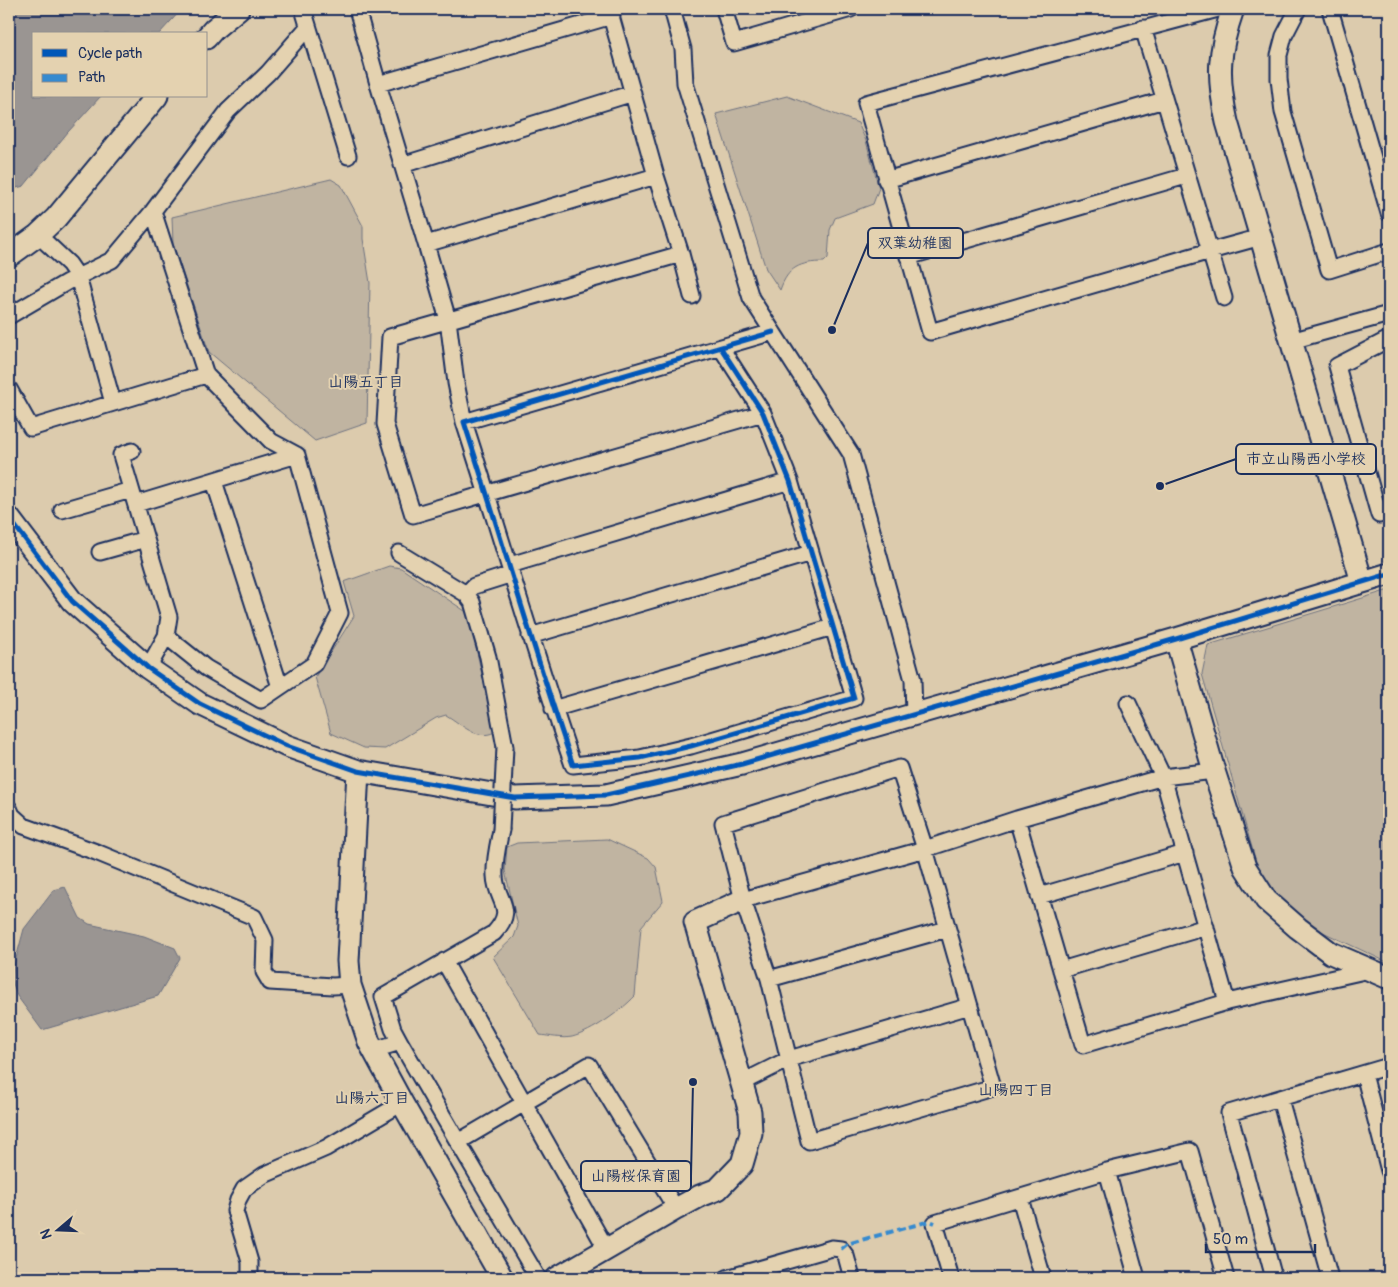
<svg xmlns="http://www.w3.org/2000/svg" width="1398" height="1287" viewBox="0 0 1398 1287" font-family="Pangolin,'Klee One',sans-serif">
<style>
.green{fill:#c0b4a1;stroke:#6e7280}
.water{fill:#9a9592;stroke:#676c7d}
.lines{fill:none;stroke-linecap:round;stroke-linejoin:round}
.street-casing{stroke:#1b2f5e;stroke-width:19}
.secondary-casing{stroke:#1b2f5e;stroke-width:25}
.street{stroke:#e4d2b0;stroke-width:15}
.secondary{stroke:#e4d2b0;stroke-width:21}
.street-bridge-casing{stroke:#1b2f5e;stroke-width:19;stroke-linecap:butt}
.street-bridge{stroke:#e4d2b0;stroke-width:15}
.quiet{stroke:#368acf;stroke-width:4;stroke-dasharray:8 4;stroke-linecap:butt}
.cycleway-casing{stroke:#e4d2b0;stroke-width:8}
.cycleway{stroke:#0057b8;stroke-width:5}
.labels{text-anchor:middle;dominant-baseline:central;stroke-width:4;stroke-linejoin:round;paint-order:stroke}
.neighbourhood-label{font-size:15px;font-weight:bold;fill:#1b2f5e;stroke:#e4d2b0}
.leader{fill:none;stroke:#1b2f5e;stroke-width:2}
.callout-dot{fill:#1b2f5e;stroke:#e4d2b0;stroke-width:2}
.callout{fill:#e4d2b0;stroke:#1b2f5e;stroke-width:2}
.callout-label{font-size:15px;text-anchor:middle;font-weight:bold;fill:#1b2f5e}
</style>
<rect width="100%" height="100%" fill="#dccbad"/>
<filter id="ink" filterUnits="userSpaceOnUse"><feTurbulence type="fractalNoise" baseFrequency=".02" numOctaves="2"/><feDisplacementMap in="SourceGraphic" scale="10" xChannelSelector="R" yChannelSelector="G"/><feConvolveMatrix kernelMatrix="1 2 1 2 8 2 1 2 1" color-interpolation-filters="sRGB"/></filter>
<g filter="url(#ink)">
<path class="green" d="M787 96 858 123 866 141 879 188 873 204 835 218 830 230 828 258 824 262C800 262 788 267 780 290L766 269 716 114Z
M331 179 341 185 363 226V239L370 283 367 423 315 441 209 352 173 244 172 217Z
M389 566 401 568 468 613 495 732C476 741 463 725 446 715L436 718 385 749 364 748 331 733 315 677 354 616 344 582Z
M1389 590V963L1308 925 1281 906 1259 872 1202 674 1208 645Z
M607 839 648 858 656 867 663 901 641 927 635 996C621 1011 592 1032 572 1037 562 1039 549 1036 540 1035L493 957 514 937 518 926 505 871 507 847 517 843Z"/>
<path class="water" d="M9 9H182L159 34H34V96H101L68 132 24 186 9 190Z
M65 887 80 918 89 924 144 936 175 948 180 958 158 996 42 1030 17 996 11 977 24 929 54 890Z"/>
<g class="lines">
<defs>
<path id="street" d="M303 9 348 156
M357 9 378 84 426 244 656 176 609 9
M672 9 683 49 685 83 751 298 851 454 913 680 914 715
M724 9 734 43 851 9
M1298 9 1284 36 1279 55V79L1283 112 1329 270 1389 251
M1330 9 1389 213
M1143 28 1210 251 930 332 866 103 1218 9
M378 84 612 16
M402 165 633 93
M656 176 681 254 390 337 385 424 413 515 763 413
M886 180 1164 100
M153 211 206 375 271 441 297 455 340 613 314 664 261 700 206 668 166 636
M38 235 69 264 78 277 113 403
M426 244 448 320 456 383 464 422
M681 254 692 296
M908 257 1186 176
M1224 298 1210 251 1261 237
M9 316 67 282 112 260 153 211 228 111 268 73 308 27
M1389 339 1337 366 1379 515 1389 512
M1291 341 1389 314
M721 348 763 413 790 481 854 698 691 746 640 758 573 765C534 652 501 536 464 422L773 332
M9 389 31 428 206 375
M132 451 121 455 169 617 166 636 148 668
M214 481 280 687
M136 504 297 455
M62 510 131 490
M100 552 146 539
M399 553 466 594 472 602 488 657 505 747
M510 565 790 481
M466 594 474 586 512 574
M530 636 811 553
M1128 703 1163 777 1227 1002
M553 709 833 627
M899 768 925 849 993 1087 809 1141 769 979 743 900 723 823Z
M9 808 12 815 24 826 96 852 254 917 265 940 264 972 270 982 333 986 350 985
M1017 819 1083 1045 1227 1002 1369 970
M1039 896 1185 853
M743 900 925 849 1017 819 1163 777 1214 771
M444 961 607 1250
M1061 970 1206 927
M769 979 947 929
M400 1042 458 1142 589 1065 676 1209
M374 1050 400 1042 393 1029 383 997 494 933C517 908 496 902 495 876 494 861 498 845 501 830
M1364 1074 1389 1171
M741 1083 789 1059 970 1006
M1280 1099 1330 1278
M458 1142 538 1278
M1107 1171 1137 1278
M1020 1198 1043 1278
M250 1278V1262L235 1211 238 1200 244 1189 264 1175 326 1148 402 1103
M727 1278 832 1248 841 1249 846 1256 852 1278
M951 1278 935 1223 1107 1171 1190 1151 1226 1278
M1274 1278 1229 1113 1389 1066"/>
<path id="secondary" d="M1233 9C1218 52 1217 77 1227 122L1362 582
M206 38 214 29 238 9
M9 256 38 235 56 218 157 96
M9 518 72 601 148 668 200 704 287 746 358 771 515 798 606 795 742 764 1176 639 1389 574
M1176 639 1214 771 1245 867 1266 900 1298 928 1331 953 1389 978
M358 771 348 961 350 985 369 1042 402 1103 502 1278
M557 1278 676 1209 700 1196 718 1189 742 1164 751 1133 750 1112 695 922 743 900"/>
</defs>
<use href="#street" class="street-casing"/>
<use href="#secondary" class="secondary-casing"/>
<use href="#street" class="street"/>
<use href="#secondary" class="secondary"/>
<defs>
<path id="street-bridge" d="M501 830 505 747"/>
</defs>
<use href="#street-bridge" class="street-bridge-casing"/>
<use href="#street-bridge" class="street-bridge"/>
<path class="quiet" d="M841 1249 847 1244 930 1221 935 1223"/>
<defs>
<path id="cycleway" d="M721 348 763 413 790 481 854 698 691 746 640 758 573 765C534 652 501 536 464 422L773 332
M9 518 72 601 148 668 200 704 287 746 358 771 515 798 606 795 742 764 1176 639 1389 574"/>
</defs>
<use href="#cycleway" class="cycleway-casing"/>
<use href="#cycleway" class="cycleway"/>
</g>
</g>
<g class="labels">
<g class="neighbourhood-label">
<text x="366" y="382">山陽五丁目</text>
<text x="1016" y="1090">山陽四丁目</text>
<text x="372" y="1098">山陽六丁目</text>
</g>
</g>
<path class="leader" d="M832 330L868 243M1160 486L1236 459M693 1082L691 1176"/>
<g class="callout-dot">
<circle cx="832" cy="330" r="5"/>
<circle cx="1160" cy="486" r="5"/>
<circle cx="693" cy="1082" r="5"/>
</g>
<g class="callout">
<rect x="868" y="228" width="95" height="30" rx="5"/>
<rect x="1236" y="444" width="140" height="30" rx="5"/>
<rect x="581" y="1161" width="110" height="30" rx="5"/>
</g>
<g class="callout-label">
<text x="915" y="248">双葉幼稚園</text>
<text x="1306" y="464">市立山陽西小学校</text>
<text x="636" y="1181">山陽桜保育園</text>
</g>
<rect width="1398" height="1287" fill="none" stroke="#e4d2b0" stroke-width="30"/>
<rect x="15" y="15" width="1368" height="1257" fill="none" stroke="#1b2f5e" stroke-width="2" filter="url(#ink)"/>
<rect x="32" y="32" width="175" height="65" fill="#e4d2b0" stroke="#94918f"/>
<rect x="42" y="49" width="25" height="8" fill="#0057b8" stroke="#94918f"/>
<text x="78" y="58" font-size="15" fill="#1b2f5e">Cycle path</text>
<rect x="42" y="74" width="25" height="8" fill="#368acf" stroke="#94918f"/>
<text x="78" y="82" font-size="15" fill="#1b2f5e">Path</text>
<g transform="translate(58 1230) rotate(251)" stroke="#e4d2b0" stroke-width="4" paint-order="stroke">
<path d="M0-4L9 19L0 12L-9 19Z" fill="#1b2f5e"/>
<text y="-8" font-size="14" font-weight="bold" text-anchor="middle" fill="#1b2f5e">N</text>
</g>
<path d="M1206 1244v8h109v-8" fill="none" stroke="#1b2f5e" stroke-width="2.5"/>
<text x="1213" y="1244" font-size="15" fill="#1b2f5e" stroke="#e4d2b0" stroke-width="4" paint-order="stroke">50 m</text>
</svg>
